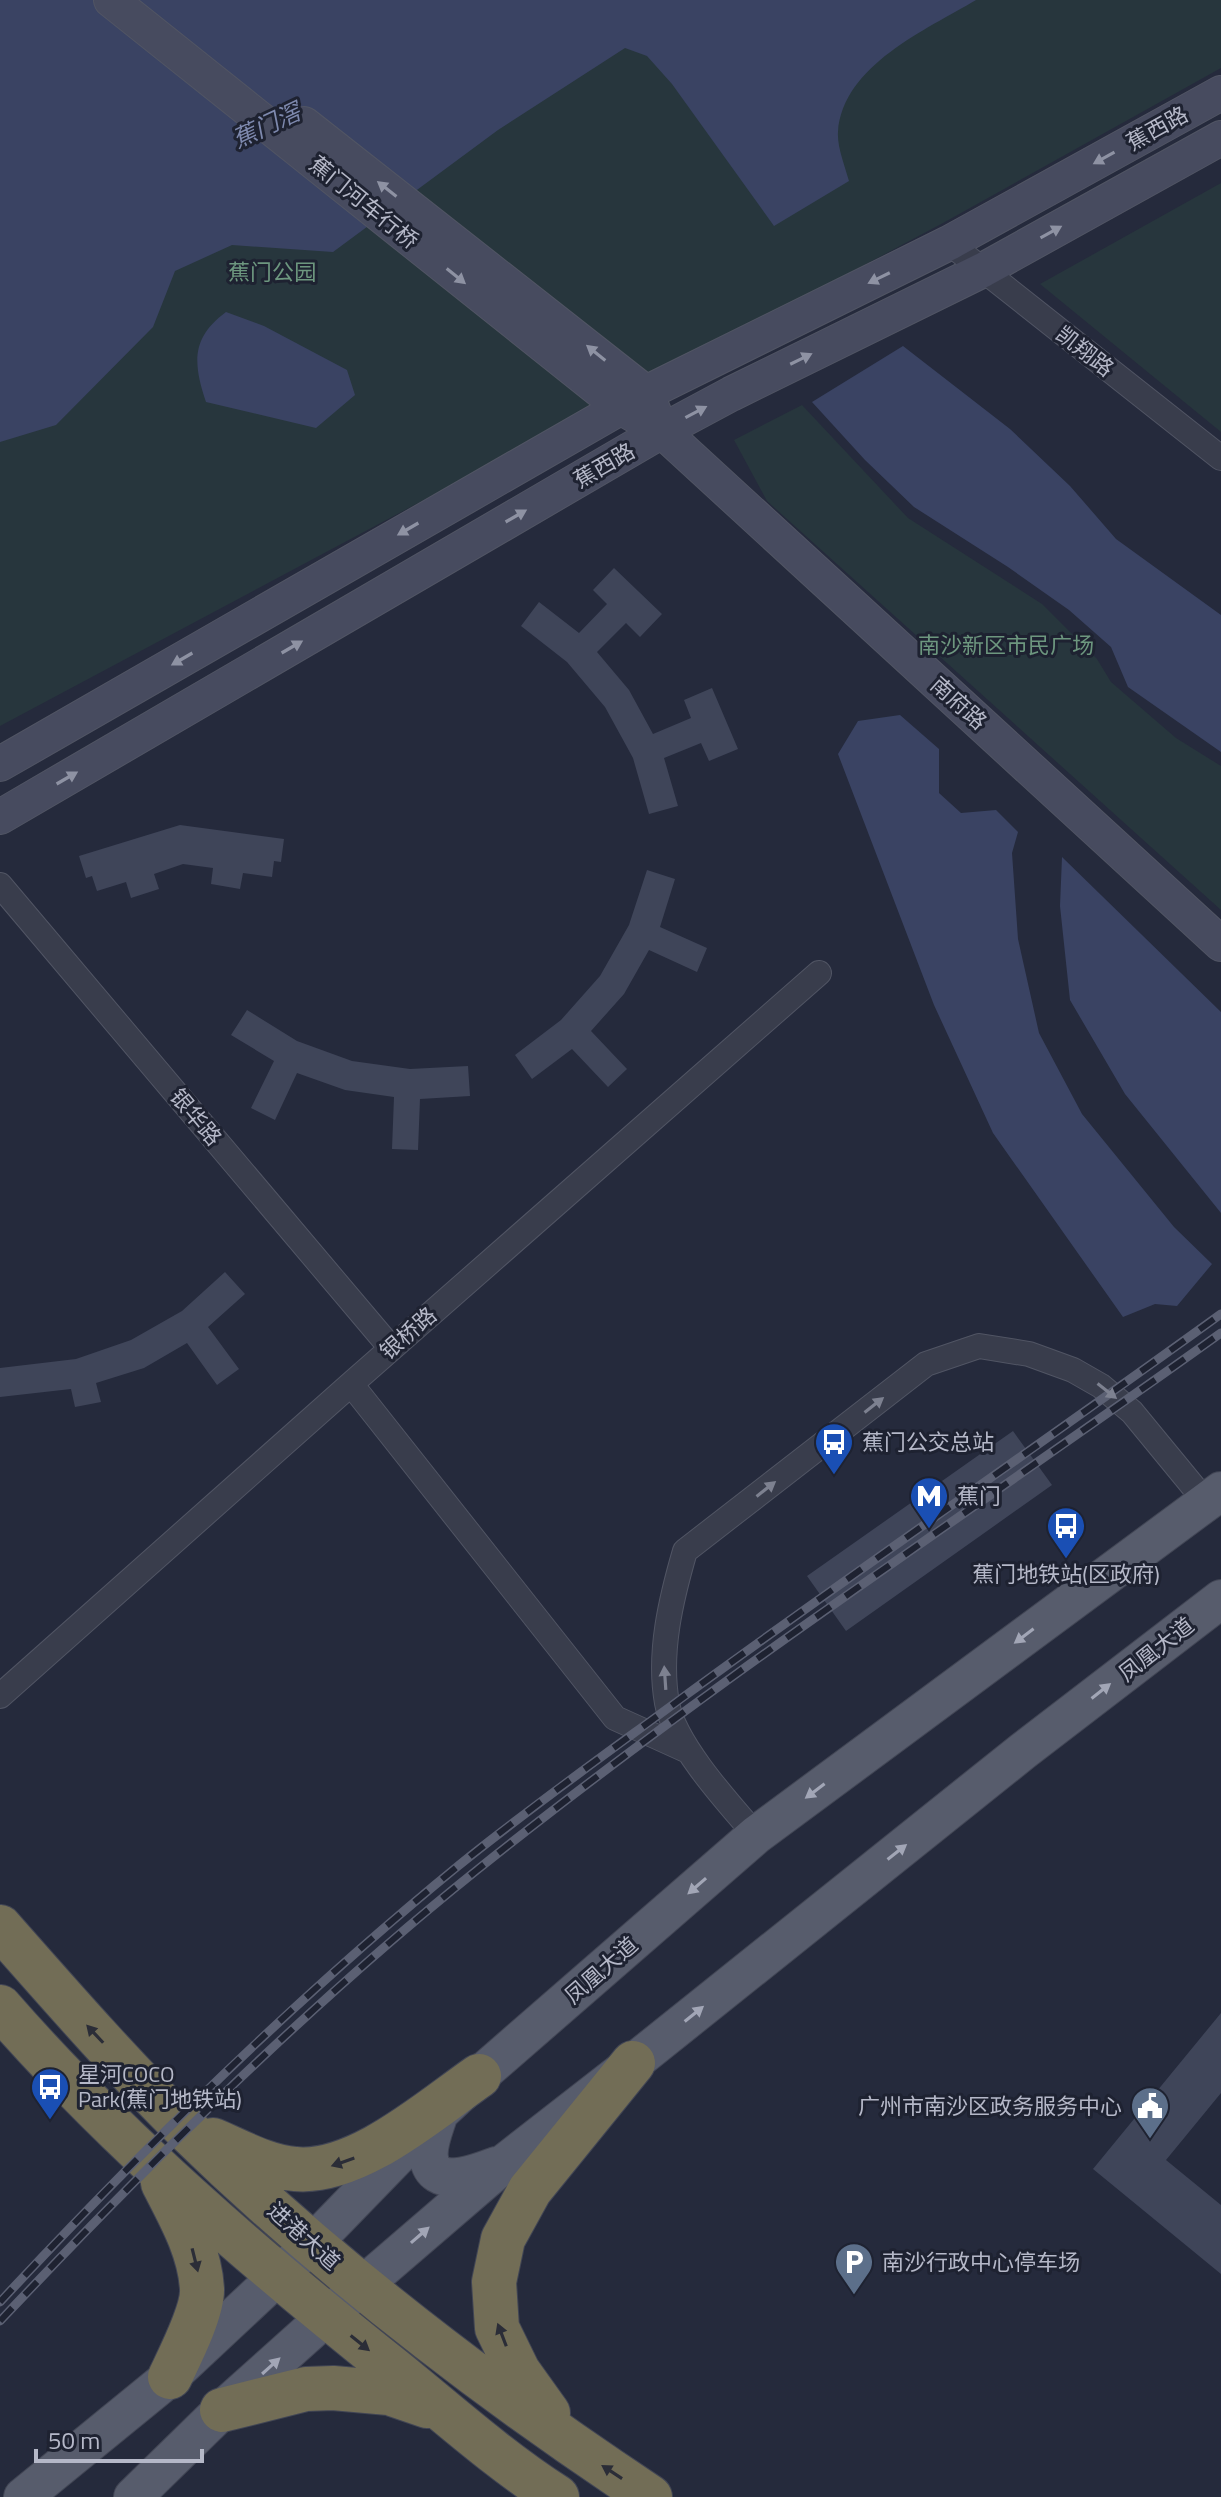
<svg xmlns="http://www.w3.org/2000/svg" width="1221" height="2497" viewBox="0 0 1221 2497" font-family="'Titillium Web','Noto Sans SC',sans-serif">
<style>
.green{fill:#27363d}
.water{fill:#3a4363}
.building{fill:#3f4559}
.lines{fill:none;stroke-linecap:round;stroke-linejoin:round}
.street-casing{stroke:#515564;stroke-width:26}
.secondary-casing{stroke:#515564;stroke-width:36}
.primary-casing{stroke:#424655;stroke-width:40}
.highway-casing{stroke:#414554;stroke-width:46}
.street{stroke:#393d4c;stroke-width:24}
.secondary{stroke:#474b5f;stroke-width:34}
.primary{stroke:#575c6c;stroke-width:38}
.highway{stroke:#726d56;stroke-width:44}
.rail-casing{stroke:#5b6073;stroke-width:9}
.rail{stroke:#1e2231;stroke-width:6;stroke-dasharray:18;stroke-linecap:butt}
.oneway{fill:#8e92a3}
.oneway2{fill:#7d8190}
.oneway3{fill:#a2a6b6}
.oneway4{fill:#2b2d37}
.labels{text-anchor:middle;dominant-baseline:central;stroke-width:6;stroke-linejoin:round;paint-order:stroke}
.street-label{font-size:22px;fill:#b5b8c8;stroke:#1e2231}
.park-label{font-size:22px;fill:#6d977f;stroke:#1e2231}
.poi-label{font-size:22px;fill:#b5b8c8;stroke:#1e2231;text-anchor:start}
.water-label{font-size:24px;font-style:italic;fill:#7e89ae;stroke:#1e2231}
</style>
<rect width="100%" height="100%" fill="#252a3c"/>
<path class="green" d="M0 0H1221V68L943 223 0 726Z
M1221 183V432L1040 284Z
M802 405 908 518 1042 604 1097 659 1111 682 1176 738 1221 766V910L767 501 734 440Z"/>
<path class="water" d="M0 0H976C926 30 843 65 838 132 837 147 845 166 849 181L774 226 672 84 647 56 625 48 498 130 333 252 232 245 175 271 153 327 56 425 0 442Z
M226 312 264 326 347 370 355 395 316 428 206 402C193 363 191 338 226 312Z
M903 346 1010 429 1070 486 1116 539 1221 615V752L1128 687 1111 647 1069 610 1008 567 914 507 865 460 812 402Z
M900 715 939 749V793L961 813 996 810 1018 832 1012 853 1018 939 1039 1033 1082 1114 1174 1227 1212 1264 1177 1306 1155 1304 1123 1317 993 1133 934 1005 838 754 858 721Z
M1062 857 1221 1012V1213L1125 1094 1070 1000 1060 906Z"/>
<path class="building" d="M614 568 662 614 640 637 626 623 597 652 629 690 653 734 691 718 684 700 712 688 738 749 709 761 701 743 664 758 678 806 649 814 633 758 605 707 567 662 521 626 539 602 579 633 607 604 593 590Z
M180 825 284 839 281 862 274 861 272 877 243 873 240 889 211 884 213 868 183 864 154 874 159 889 131 898 126 882 97 891 92 876 86 878 79 856Z
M647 870 675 879 660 927 707 948 697 972 649 950 624 994 591 1031 627 1069 608 1087 572 1049 532 1079 515 1055 561 1020 600 976 629 925Z
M247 1010 297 1041 352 1061 410 1069 468 1066 470 1096 420 1099 418 1150 392 1149 394 1097 345 1090 297 1073 275 1120 251 1108 274 1061 231 1035Z
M225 1272 245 1294 208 1327 239 1369 217 1385 187 1343 144 1368 96 1383 101 1402 75 1407 71 1389 0 1397V1368L76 1359 131 1340 182 1311Z
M1013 1431 1052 1485 846 1631 807 1576Z
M1221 2013V2093L1166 2160 1221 2205V2274L1093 2169Z"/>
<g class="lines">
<defs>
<path id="street" d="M949 243 1221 458
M0 885 391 1348
M351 1384 615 1718 688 1751
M0 1696 351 1384 819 973
M756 1835C729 1804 674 1744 667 1703 658 1653 671 1599 685 1551L926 1364 979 1346 1029 1354 1073 1370 1101 1386 1132 1412 1206 1502"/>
<path id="secondary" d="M111 0 622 408 662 431 1221 944
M304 124 646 393 654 412
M0 764 646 393 949 243 1221 93
M0 817 662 431 731 394 983 270 1221 138"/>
<path id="primary" d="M439 2113C435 2127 427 2144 429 2158 433 2191 477 2173 496 2166
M23 2497 170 2377 312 2244 439 2113 479 2076 756 1835 1221 1491
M133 2497 222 2410 327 2316 506 2162 633 2063 1023 1751 1221 1599"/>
<path id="highway" d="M0 1927C60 1995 120 2064 185 2128 326 2266 485 2388 650 2497
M0 2007C116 2140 256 2260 394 2370 447 2413 499 2460 557 2497
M213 2140C239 2151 267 2167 295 2169 357 2175 430 2110 479 2076
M163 2183C180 2216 200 2251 202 2289 203 2311 180 2356 170 2377
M222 2410 306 2389 333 2388 389 2393 427 2406
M548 2413 518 2371 497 2328 494 2282 503 2239 530 2190 633 2063"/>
</defs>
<use href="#street" class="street-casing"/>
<use href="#secondary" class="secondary-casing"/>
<use href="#primary" class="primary-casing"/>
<use href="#highway" class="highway-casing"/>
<use href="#street" class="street"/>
<use href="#secondary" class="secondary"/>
<use href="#primary" class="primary"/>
<use href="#highway" class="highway"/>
<defs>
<path id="rail" d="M0 2302C144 2147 295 1999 458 1866 532 1806 610 1751 686 1695 863 1566 1044 1442 1221 1314
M0 2321C150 2162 306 2007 477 1870 715 1679 972 1511 1221 1333"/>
</defs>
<use href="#rail" class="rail-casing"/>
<use href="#rail" class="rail"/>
</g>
<defs><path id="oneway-solid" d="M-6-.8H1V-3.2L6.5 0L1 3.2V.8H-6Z" transform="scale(2)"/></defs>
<g class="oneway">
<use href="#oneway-solid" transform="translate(1104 158) rotate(151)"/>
<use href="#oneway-solid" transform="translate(387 189) rotate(-142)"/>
<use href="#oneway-solid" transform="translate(1051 232) rotate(-29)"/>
<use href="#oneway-solid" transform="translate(456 276) rotate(39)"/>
<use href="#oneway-solid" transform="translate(879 278) rotate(154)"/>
<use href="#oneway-solid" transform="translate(596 353) rotate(-141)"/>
<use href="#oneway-solid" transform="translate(801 359) rotate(-26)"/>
<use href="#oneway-solid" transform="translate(696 412) rotate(-28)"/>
<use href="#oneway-solid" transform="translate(516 516) rotate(-30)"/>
<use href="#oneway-solid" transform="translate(408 529) rotate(150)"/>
<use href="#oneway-solid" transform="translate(292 647) rotate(-30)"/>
<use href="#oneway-solid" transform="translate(182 659) rotate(150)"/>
<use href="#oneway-solid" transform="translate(67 778) rotate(-30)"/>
</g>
<g class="oneway2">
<use href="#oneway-solid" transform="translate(1107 1391) rotate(38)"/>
<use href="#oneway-solid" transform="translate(874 1405) rotate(-38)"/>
<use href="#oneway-solid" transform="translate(766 1489) rotate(-38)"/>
<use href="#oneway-solid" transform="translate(665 1678) rotate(-94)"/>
</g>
<g class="oneway3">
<use href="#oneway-solid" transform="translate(1024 1636) rotate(143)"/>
<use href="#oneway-solid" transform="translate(1101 1691) rotate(-38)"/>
<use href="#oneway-solid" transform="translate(815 1791) rotate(143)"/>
<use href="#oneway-solid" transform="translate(897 1852) rotate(-38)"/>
<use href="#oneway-solid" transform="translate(697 1886) rotate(139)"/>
<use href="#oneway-solid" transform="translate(694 2014) rotate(-39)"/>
<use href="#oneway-solid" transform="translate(420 2235) rotate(-41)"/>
<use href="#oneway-solid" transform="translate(271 2366) rotate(-42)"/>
</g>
<g class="oneway4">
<use href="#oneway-solid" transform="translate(95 2034) rotate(-133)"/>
<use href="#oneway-solid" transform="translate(343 2162) rotate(161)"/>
<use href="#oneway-solid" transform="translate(195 2260) rotate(76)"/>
<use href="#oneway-solid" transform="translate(502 2335) rotate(-111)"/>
<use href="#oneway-solid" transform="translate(360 2343) rotate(39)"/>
<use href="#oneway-solid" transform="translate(612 2472) rotate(-147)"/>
</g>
<defs>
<symbol id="bus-pin" viewBox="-11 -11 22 30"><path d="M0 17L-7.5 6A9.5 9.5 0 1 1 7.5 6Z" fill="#1a4fb4" stroke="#1e2231"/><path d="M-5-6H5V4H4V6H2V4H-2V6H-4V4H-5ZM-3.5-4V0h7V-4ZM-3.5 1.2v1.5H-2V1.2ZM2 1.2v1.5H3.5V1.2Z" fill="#fff"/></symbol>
<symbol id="metro-pin" viewBox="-11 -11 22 30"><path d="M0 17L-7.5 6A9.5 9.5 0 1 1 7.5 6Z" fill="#1a4fb4" stroke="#1e2231"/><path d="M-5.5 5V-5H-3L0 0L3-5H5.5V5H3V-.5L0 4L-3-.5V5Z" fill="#fff"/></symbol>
<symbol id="civic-pin" viewBox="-11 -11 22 30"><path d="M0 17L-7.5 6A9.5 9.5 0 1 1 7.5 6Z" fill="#5c6f8a" stroke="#1e2231"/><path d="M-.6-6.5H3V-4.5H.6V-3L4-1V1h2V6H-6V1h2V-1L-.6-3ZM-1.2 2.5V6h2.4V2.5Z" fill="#fff"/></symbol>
<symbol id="parking-pin" viewBox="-11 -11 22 30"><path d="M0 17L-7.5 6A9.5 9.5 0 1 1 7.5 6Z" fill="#5c6f8a" stroke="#1e2231"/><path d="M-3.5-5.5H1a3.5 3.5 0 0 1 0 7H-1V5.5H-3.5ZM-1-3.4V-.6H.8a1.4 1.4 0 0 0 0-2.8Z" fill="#fff"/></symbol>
</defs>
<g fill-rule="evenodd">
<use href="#bus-pin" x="812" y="1420" width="44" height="60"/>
<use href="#metro-pin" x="907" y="1474" width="44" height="60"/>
<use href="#bus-pin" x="1044" y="1504" width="44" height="60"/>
<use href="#bus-pin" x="28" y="2065" width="44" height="60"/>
<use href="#civic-pin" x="1128" y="2084" width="44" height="60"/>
<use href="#parking-pin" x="832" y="2240" width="44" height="60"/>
</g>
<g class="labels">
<g class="street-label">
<text transform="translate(1157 128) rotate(-29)">蕉西路</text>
<text transform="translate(364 202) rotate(39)">蕉门河车行桥</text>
<text transform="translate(1085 351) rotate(38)">凯翔路</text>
<text transform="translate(604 465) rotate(-30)">蕉西路</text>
<text transform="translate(959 703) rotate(42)">南府路</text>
<text transform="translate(196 1117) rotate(50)">银华路</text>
<text transform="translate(408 1333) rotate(-41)">银桥路</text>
<text transform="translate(1156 1649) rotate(-38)">凤凰大道</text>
<text transform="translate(601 1970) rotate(-41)">凤凰大道</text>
<text transform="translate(304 2236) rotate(42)">进港大道</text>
</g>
<g class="park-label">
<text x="272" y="272">蕉门公园</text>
<text x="1006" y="645">南沙新区市民广场</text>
</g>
<g class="poi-label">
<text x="862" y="1442">蕉门公交总站</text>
<text x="957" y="1496">蕉门</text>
<text x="1066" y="1574" text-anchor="middle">蕉门地铁站(区政府)</text>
<text x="78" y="2074">星河COCO<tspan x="78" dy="25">Park(蕉门地铁站)</tspan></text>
<text x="1122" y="2106" text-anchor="end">广州市南沙区政务服务中心</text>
<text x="882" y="2262">南沙行政中心停车场</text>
</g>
<g class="water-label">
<text transform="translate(266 125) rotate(-25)">蕉门滘</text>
</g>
</g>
<path d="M36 2449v12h166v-12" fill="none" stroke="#b5b8c8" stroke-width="4"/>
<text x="48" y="2449" font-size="24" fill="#b5b8c8" stroke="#1e2231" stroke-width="6" paint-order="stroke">50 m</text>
</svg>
